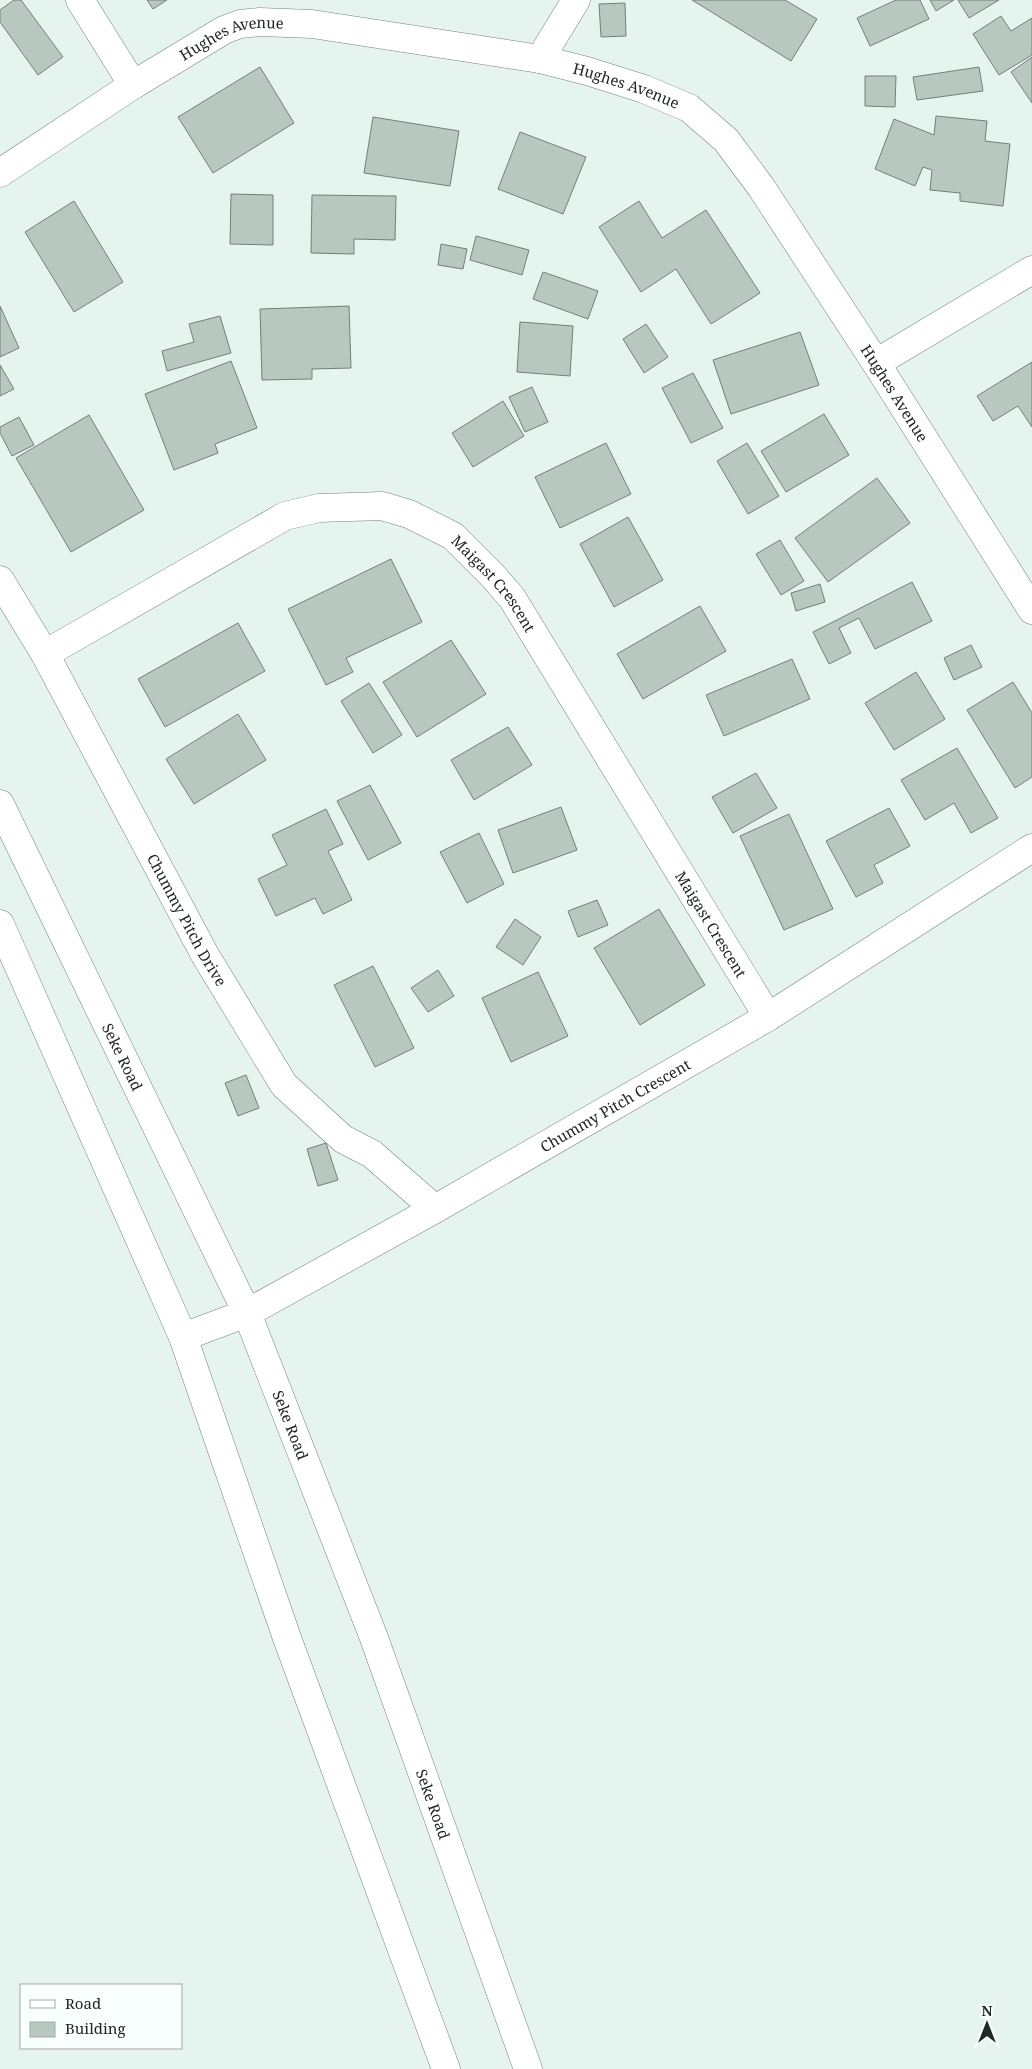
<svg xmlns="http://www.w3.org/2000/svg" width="1032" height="2069" viewBox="0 0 1032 2069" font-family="'Noto Serif',serif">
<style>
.building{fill:#b9c7c1;stroke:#73807a}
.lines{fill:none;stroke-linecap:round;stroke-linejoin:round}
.street-casing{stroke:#76847e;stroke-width:29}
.primary-casing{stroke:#76847e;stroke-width:29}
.street{stroke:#fff;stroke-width:28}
.primary{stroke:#fff;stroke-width:28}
.labels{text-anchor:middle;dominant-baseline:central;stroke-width:5;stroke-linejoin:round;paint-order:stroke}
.street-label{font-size:15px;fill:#212725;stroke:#f9fffc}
</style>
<rect width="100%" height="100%" fill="#e5f4ee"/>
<path class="building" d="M14 0H21L63 57 38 75 0 22V10Z
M147 0H167L153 9Z
M692 0H785L817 19 791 61Z
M896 0H920L929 19 870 46 857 18Z
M930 0H954L936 11Z
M958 0H999L969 18Z
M625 3 626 36 601 37 599 4Z
M1001 16 1011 31 1032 18V55L999 75 973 34Z
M1032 57V103L1011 72Z
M260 67 294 123 213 173 178 117Z
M979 67 983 91 917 100 913 77Z
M865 76H896L895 107 865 106Z
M936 116 987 121 985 141 1010 144 1003 206 960 201V193L930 190 932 170 923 167 915 186 875 169 894 119 934 135Z
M373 117 459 131 450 186 364 173Z
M520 132 586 157 563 214 498 189Z
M231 194 273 195V245L230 244Z
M312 195 396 196 395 240 354 239V254L311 253Z
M74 201 123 282 74 312 25 232Z
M639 201 662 238 706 210 760 293 711 324 676 269 641 292 599 227Z
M476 236 529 250 522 275 470 260Z
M441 244 467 249 463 269 438 265Z
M543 272 598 291 588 319 533 299Z
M0 306 19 348 0 357Z
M349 306 351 368 312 369V379L262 380 260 309Z
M220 316 231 353 167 371 162 351 194 342 189 324Z
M520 322 573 326 570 376 517 372Z
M646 324 668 357 644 373 623 339Z
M800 332 819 385 731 414 713 360Z
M231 361 257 428 215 444 218 453 174 470 145 394Z
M1032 362V427L1018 406 993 421 977 396Z
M0 365 14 389 0 396Z
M693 373 723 428 691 443 662 388Z
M532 387 548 422 525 432 509 397Z
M503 401 524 436 473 467 452 433Z
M824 414 849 455 786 492 761 451Z
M89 415 144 510 71 552 16 458Z
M19 417 34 445 12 456 0 433V427Z
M606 443 631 494 560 528 535 477Z
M747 443 779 496 748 514 717 461Z
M877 478 910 523 828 582 795 538Z
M628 517 663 580 614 607 580 544Z
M780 540 804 581 781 595 756 554Z
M391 559 422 622 346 658 353 672 326 685 288 609Z
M912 582 932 621 875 649 859 618 839 628 851 653 829 664 813 632Z
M820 584 825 602 796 611 791 593Z
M700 606 726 651 643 699 617 654Z
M238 623 265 671 165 727 138 679Z
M451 640 486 694 417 737 383 682Z
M971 645 982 667 954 680 944 658Z
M792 659 810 699 724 736 706 695Z
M916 672 945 719 894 750 865 703Z
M1013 682 1032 713V777L1015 788 967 710Z
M369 683 402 735 373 753 341 701Z
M238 714 266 760 194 804 166 759Z
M508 727 532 765 474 800 451 760Z
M957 748 998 818 971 833 954 803 925 820 901 780Z
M756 773 777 808 733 833 712 797Z
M370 785 401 843 368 860 337 801Z
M561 807 577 850 513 873 498 830Z
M889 808 910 846 874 865 883 883 856 897 826 841Z
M326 809 343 844 328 851 352 900 323 914 315 898 276 916 258 879 287 865 272 835Z
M789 814 833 909 784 930 740 836Z
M479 833 504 884 467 903 440 852Z
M597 900 608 925 578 937 568 911Z
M659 909 705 985 640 1025 594 948Z
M515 919 541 937 523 965 496 947Z
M373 966 414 1048 375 1067 334 985Z
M438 970 454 996 428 1012 411 988Z
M538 972 568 1036 511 1062 482 998Z
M246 1075 259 1108 238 1116 225 1083Z
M326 1143 338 1180 318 1186 307 1149Z"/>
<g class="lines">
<defs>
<g id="street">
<path d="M80 0 133 85"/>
<path d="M540 59 576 0"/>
<path id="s1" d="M0 173 133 85 224 30 240 24 260 22 312 24 540 59 587 71 644 89 689 108 726 140 761 187 876 363 1032 610"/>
<path d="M876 363 1032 270"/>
<path id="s2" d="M0 580 45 654 205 955 284 1085 343 1139 372 1154 435 1209"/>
<path id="s3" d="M45 654 285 516 319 508 382 506 409 514 453 536 492 575 512 598 768 1017"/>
<path id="s4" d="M183 1337 247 1313 435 1209 768 1017 1032 848"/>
</g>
<g id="primary">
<path id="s5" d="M0 804 247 1313 374 1638 528 2069"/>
<path d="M0 924 183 1337 287 1638 446 2069"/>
</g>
</defs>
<use href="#street" class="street-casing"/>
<use href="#primary" class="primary-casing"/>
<use href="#street" class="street"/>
<use href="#primary" class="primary"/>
</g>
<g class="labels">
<g class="street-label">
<text stroke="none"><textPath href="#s1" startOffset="271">Hughes Avenue</textPath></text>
<text stroke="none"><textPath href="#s1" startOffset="676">Hughes Avenue</textPath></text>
<text stroke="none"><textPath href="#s1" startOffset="1096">Hughes Avenue</textPath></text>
<text stroke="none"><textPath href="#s3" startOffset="515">Maigast Crescent</textPath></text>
<text stroke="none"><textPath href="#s2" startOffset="388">Chummy Pitch Drive</textPath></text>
<text stroke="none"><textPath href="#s3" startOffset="920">Maigast Crescent</textPath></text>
<text stroke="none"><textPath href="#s5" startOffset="281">Seke Road</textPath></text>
<text stroke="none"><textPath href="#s4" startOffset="491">Chummy Pitch Crescent</textPath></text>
<text stroke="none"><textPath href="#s5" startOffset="686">Seke Road</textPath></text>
<text stroke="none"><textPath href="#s5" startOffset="1091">Seke Road</textPath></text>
</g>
</g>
<rect x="20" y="1984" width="162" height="65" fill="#f9fffc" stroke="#a3a9a6"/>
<rect x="30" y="2000" width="25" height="8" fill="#ffffff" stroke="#a3a9a6"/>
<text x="65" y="2009" font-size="15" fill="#212725">Road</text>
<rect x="30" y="2022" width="25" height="15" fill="#b9c7c1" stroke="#a3a9a6"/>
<text x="65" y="2034" font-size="15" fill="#212725">Building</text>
<g transform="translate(987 2024)" stroke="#f9fffc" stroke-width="4" paint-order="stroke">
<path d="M0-4L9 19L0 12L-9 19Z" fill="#212725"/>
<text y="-8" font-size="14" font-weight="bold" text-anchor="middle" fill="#212725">N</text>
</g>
</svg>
